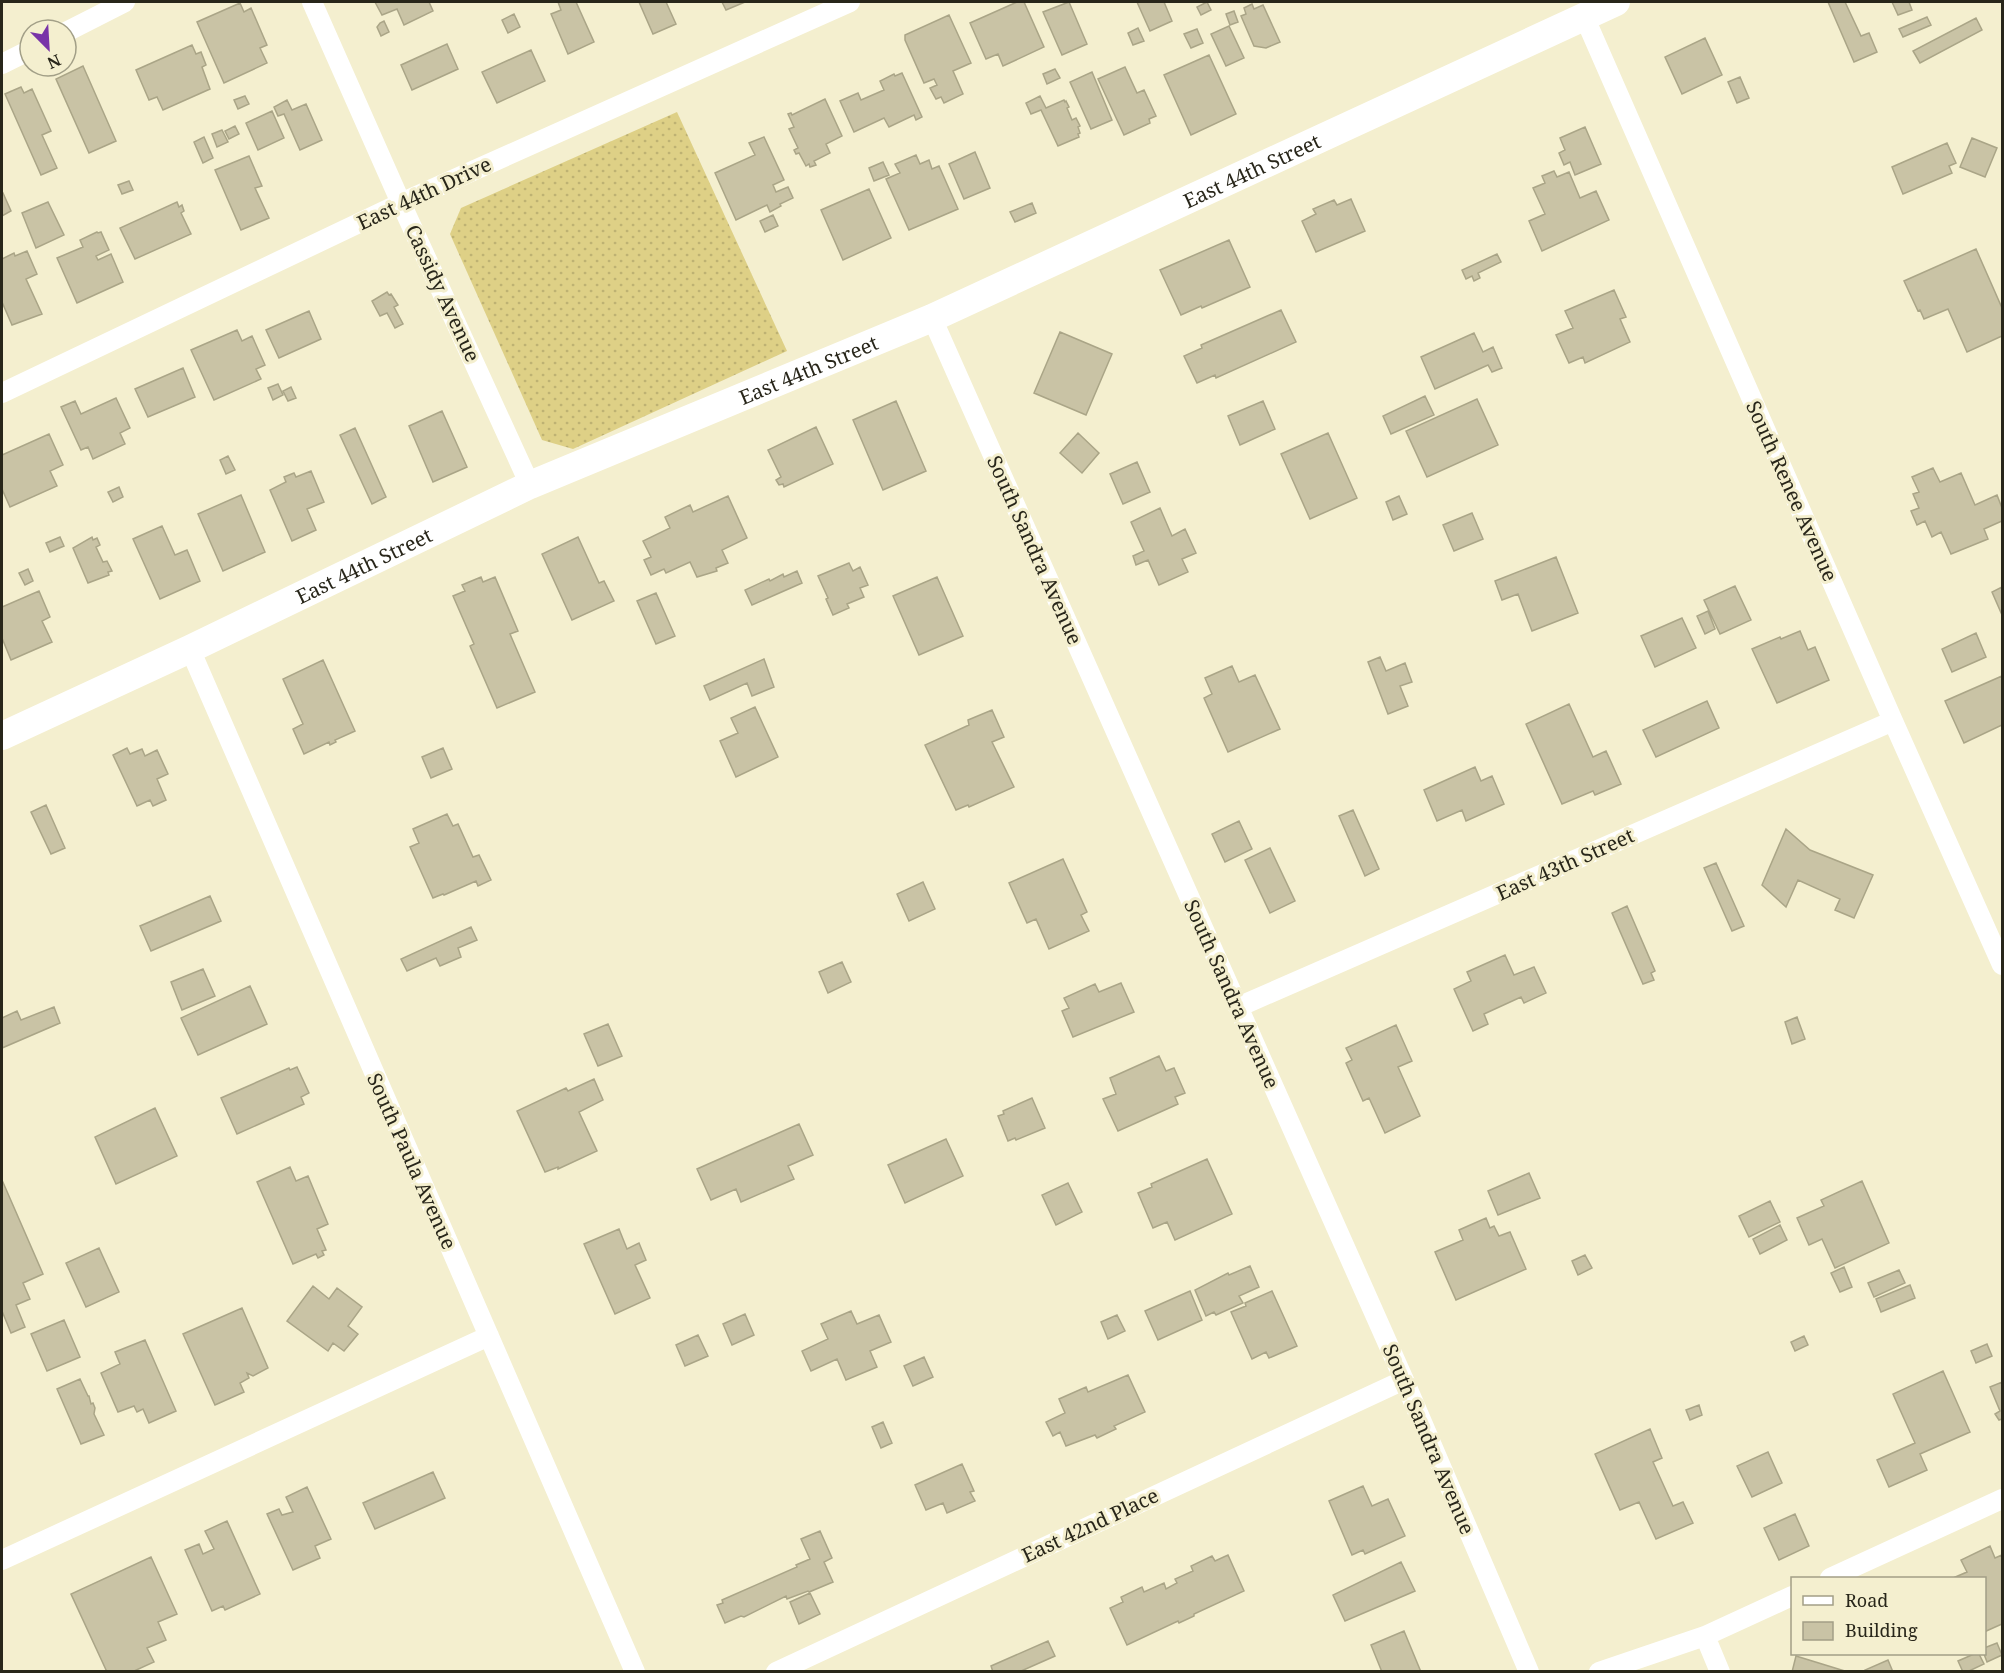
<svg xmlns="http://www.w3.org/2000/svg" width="2004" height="1673" viewBox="0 0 2004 1673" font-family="'Noto Serif',serif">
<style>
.grass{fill:url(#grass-dots)}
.building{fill:#c9c3a5;stroke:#aaa587;stroke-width:1.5}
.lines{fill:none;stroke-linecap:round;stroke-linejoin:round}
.street{stroke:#fff;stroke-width:20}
.secondary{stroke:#fff;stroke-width:28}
.labels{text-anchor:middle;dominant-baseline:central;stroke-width:6;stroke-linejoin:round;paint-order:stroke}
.street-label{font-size:20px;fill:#28261a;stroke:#f4efcf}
</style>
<defs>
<pattern id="grass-dots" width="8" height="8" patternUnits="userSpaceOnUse" patternTransform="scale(1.5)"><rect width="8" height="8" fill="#ded086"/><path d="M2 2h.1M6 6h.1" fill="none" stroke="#beb273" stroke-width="1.8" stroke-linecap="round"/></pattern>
</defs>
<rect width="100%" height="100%" fill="#f4efcf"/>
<path class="grass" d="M677 112 787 351 573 449 542 440 450 234 461 208Z"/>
<path class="building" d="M375 2H429L433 11 404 25 397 9 382 15Z
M558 2H576L594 42 568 54 551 14 561 10Z
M639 2H666L676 24 653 34Z
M722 2H745L726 10Z
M1017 2H1024L1044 47 1003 66 998 54 986 59 970 23Z
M1069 2 1087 44 1062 55 1043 12Z
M1137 2H1164L1172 21 1150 31Z
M1207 2 1211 10 1201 15 1197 7Z
M1828 2H1845L1861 36 1869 33 1877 52 1854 62Z
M1892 2H1909L1912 10 1898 15Z
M240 3 244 12 251 8 267 45 260 48 267 63 224 83 197 22Z
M1252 4 1254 9 1263 5 1280 42 1266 48 1254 46 1241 16 1246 14 1244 8Z
M1234 11 1238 22 1230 25 1226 14Z
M514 14 520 27 508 33 502 20Z
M949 15 971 63 953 71 963 94 944 103 941 97 936 99 930 88 937 85 934 79 924 83 905 40V35Z
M1927 17 1931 25 1903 37 1899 29Z
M1976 18 1982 30 1920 63 1913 51Z
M384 21 389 32 381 36 377 27 380 23Z
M1229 26 1244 58 1226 66 1211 34Z
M1138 28 1144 41 1133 45 1128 33Z
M1197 29 1203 43 1191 48 1184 34Z
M1705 38 1722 75 1682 94 1665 57Z
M447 44 458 69 412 90 401 65Z
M192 45 196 54 201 52 206 65 202 67 210 89 163 110 157 97 149 100 136 70Z
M531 50 545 81 497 103 482 72Z
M1209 55 1236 114 1191 135 1164 75Z
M83 66 116 141 89 153 56 79Z
M1125 67 1137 93 1144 90 1156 116 1149 119 1150 123 1124 135 1098 79Z
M1055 69 1060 78 1047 84 1043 74Z
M1092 72 1112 120 1091 129 1070 82Z
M902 73 922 117 916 120 914 115 889 127 884 118 854 132 840 101 858 93 861 100 884 90 880 81 894 74 895 76Z
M1740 77 1749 98 1737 103 1728 82Z
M21 87 24 93 32 89 51 131 42 135 57 168 41 175 5 94Z
M245 96 249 104 238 109 234 100Z
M1040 96 1046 108 1064 100 1065 102 1066 101 1069 107 1067 108 1072 120 1076 118 1080 126 1078 127 1080 133 1078 134 1079 137 1058 146 1041 110 1031 114 1026 103Z
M825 99 842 136 826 144 830 153 814 161 816 165 810 167 809 164 806 166 799 153 796 154 794 150 798 148 789 129 794 127 788 114 791 113 792 115Z
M287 100 292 110 306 104 322 140 300 150 284 114 278 116 274 107Z
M272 111 284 138 258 150 246 123Z
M235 126 239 134 229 139 225 131Z
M1585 127 1601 164 1575 175 1570 162 1564 165 1559 153 1565 150 1560 138Z
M222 130 228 142 217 147 212 134Z
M204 137 213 158 203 163 194 142Z
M764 137 784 180 773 185 776 192 788 187 793 198 780 204 781 206 770 212 767 205 736 220 715 173 755 155 749 143Z
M1972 138 1997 148 1985 177 1960 167Z
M1947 143 1956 163 1949 166 1952 173 1903 194 1892 167Z
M975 152 990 188 964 199 949 164Z
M916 155 920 164 929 160 932 169 939 166 958 209 909 230 886 179 900 173 895 164Z
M249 156 262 186 255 188 269 218 241 230 215 170Z
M883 162 889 175 874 181 869 168Z
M1554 171 1557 177 1569 172 1580 198 1596 191 1609 220 1542 251 1529 221 1545 214 1533 188 1545 183 1542 176Z
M129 181 133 190 122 194 118 185Z
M869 189 891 238 843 260 821 210Z
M3 193 11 211 2 216V194Z
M1351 199 1365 231 1316 252 1302 221 1316 214 1313 209 1334 200 1337 205Z
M48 202 64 235 36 248 22 213Z
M177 202 179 207 182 205 184 211 181 213 191 234 135 259 120 228Z
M1032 203 1036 213 1015 222 1010 212Z
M773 215 778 226 765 232 760 221Z
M97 232 98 233 101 232 109 250 96 256 98 260 111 254 123 282 77 303 57 258 83 247 80 240Z
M1229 240 1250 287 1202 308 1201 306 1181 315 1160 270Z
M1976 249 2002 308V336L1967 352 1948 309 1924 319 1920 310 1918 311 1904 281Z
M27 251 37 274 26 279 42 314 12 325 2 302V259L14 253 15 256Z
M1497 254 1501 262 1478 273 1480 278 1474 281 1472 276 1466 279 1462 270Z
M1614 290 1626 317 1620 319 1630 342 1585 363 1583 357 1569 363 1556 335 1573 328 1565 311Z
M387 292 389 295 391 294 398 305 394 307 403 324 395 328 387 313 380 316 372 301Z
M1281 310 1296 342 1216 378 1215 375 1197 383 1184 356 1202 348 1201 345Z
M309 311 321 339 279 358 266 330Z
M237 330 242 341 252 336 265 365 256 369 261 379 214 400 191 350Z
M1060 332 1112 354 1086 415 1034 393Z
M1474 333 1483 352 1493 347 1502 368 1492 372 1488 365 1435 389 1421 357Z
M183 368 195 397 148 417 135 389Z
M278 384 283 395 273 400 268 388Z
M291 387 296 398 288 401 283 391Z
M1425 396 1434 415 1391 434 1383 416Z
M116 398 130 428 120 433 125 444 93 459 88 447 81 450 61 407 75 401 81 414Z
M1477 399 1498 445 1427 477 1406 431Z
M896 401 926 471 883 490 853 420Z
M1263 401 1275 429 1240 445 1228 416Z
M442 411 467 467 433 482 409 426Z
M816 427 833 464 784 487 783 484 779 485 776 480 781 477 768 450Z
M355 428 386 497 372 504 340 435Z
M1078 433 1099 453 1082 473 1060 453Z
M1328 433 1357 498 1310 519 1281 454Z
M49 434 63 465 50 471 57 486 10 507 2 489V455Z
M228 456 235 470 226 474 220 460Z
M1137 462 1150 492 1123 504 1110 474Z
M1933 468 1940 482 1961 473 1975 505 1997 495 2002 508V521L1984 529 1988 539 1951 554 1941 532 1932 537 1925 521 1917 525 1911 511 1919 508 1913 494 1919 492 1912 477Z
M311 471 324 502 307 509 316 530 292 541 270 490 286 482 284 477 294 473 296 477Z
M119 487 123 497 113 502 108 492Z
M241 495 265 552 223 571 198 514Z
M728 496 747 538 722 550 728 563 716 568 717 571 697 577 690 562 666 573 664 569 651 575 644 560 651 557 643 541 670 528 665 517 690 505 693 512Z
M1399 496 1407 514 1393 520 1386 502Z
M1160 508 1172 536 1185 529 1196 553 1182 559 1188 572 1159 585 1148 560 1136 565 1133 556 1144 551 1131 522Z
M1472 513 1483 539 1454 551 1443 525Z
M162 526 175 555 187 550 200 581 160 599 133 539Z
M60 537 64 546 50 552 46 543Z
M92 537 93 540 97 538 100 545 96 547 103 562 107 561 112 571 108 572 109 575 88 583 73 548Z
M578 537 599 583 604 581 614 601 572 620 542 554Z
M1556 557 1578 613 1532 631 1518 594 1502 600 1495 581Z
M849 563 853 571 860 567 868 585 860 588 864 597 847 604 849 608 833 615 826 599 828 598 818 576Z
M28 569 33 581 25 585 19 573Z
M797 571 802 583 752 605 745 590 769 579 770 581 783 574 784 577Z
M481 577 483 582 495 577 518 631 510 634 535 692 497 708 470 646 474 644 453 596 465 591 462 585Z
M937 577 963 636 919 655 893 596Z
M1735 586 1751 620 1720 634 1704 600Z
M2002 587V615L1992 592Z
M39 591 50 617 42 621 52 642 11 660 2 638V607Z
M656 593 675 636 656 644 637 601Z
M1708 611 1715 629 1705 634 1697 616Z
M1682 618 1696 648 1655 667 1641 636Z
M1800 631 1808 650 1815 647 1829 680 1777 703 1752 649 1780 637 1781 639Z
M1976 633 1986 657 1952 672 1942 649Z
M1380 657 1386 671 1405 663 1412 682 1400 686 1408 706 1388 714 1368 662Z
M764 659 774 687 752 696 747 683 710 700 704 686Z
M323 660 355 731 335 740 336 742 330 745 329 742 304 754 293 729 303 724 283 679Z
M1232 666 1239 682 1255 675 1280 729 1228 752 1204 698 1212 694 1205 678Z
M2002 676V725L1964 743 1945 701Z
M1707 701 1719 728 1656 757 1643 730Z
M1569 704 1593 757 1606 751 1621 784 1595 795 1593 791 1562 804 1526 724Z
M755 707 778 757 736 777 720 741 738 733 731 718Z
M992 710 1004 737 992 742 1014 787 969 807 968 805 956 810 925 745 969 725 968 720Z
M127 748 130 754 142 749 145 756 157 750 168 774 157 779 166 800 153 806 150 800 137 806 113 755Z
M443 748 452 769 431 778 422 757Z
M1475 767 1481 781 1492 776 1504 804 1466 821 1462 810 1437 821 1424 790Z
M46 805 65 848 51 854 31 812Z
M1353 810 1379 869 1365 876 1339 816Z
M447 814 453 826 458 824 473 857 479 855 491 880 478 886 476 881 444 895 443 894 433 898 410 847 419 843 413 829Z
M1239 821 1252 849 1225 862 1212 834Z
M1786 829 1810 850 1873 875 1854 918 1835 910 1840 899 1798 880 1786 907 1762 885Z
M1270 848 1295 901 1270 913 1245 860Z
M1063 859 1087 912 1081 915 1089 931 1049 949 1036 919 1027 923 1009 883Z
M1716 863 1744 926 1732 931 1704 868Z
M923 882 935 909 909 921 897 894Z
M210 896 221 921 151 951 140 926Z
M1627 906 1655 971 1651 973 1654 980 1643 984 1612 913Z
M471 927 477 940 458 948 461 957 440 966 436 958 407 971 401 959Z
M1505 955 1514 975 1534 967 1546 993 1524 1003 1521 997 1484 1014 1488 1024 1473 1031 1454 989 1471 981 1467 972Z
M842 962 851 982 828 993 819 972Z
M203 969 215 996 182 1010 171 982Z
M1121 983 1134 1012 1073 1037 1062 1011 1069 1008 1064 998 1095 984 1099 992Z
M250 986 267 1024 198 1055 181 1018Z
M54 1007 60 1023 2 1048V1018L17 1011 21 1020Z
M1797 1017 1805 1039 1792 1044 1785 1022Z
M608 1024 622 1056 598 1066 584 1034Z
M1396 1025 1412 1061 1398 1067 1420 1116 1385 1133 1369 1098 1363 1101 1346 1063 1352 1060 1346 1048Z
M1159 1056 1166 1071 1174 1068 1185 1093 1175 1097 1178 1104 1118 1131 1103 1099 1116 1094 1110 1078Z
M297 1067 309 1093 301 1097 304 1104 237 1134 221 1098 289 1068 290 1070Z
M594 1079 603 1100 579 1112 597 1151 558 1169V1167L545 1172 517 1111 566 1088 568 1091Z
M1032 1098 1045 1128 1016 1140 1015 1138 1008 1141 998 1116 1004 1114 1003 1111Z
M155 1108 177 1156 116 1184 95 1137Z
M799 1124 813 1155 788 1166 794 1179 741 1202 736 1189 711 1200 697 1169Z
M946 1139 963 1176 905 1203 888 1165Z
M1207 1159 1232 1214 1175 1240 1167 1222 1153 1228 1138 1193 1152 1187 1151 1184Z
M290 1167 296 1181 308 1176 328 1224 317 1229 326 1250 322 1251 324 1255 318 1258 316 1254 293 1264 257 1182Z
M1529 1173 1540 1198 1498 1215 1488 1191Z
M2 1180 43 1274 23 1283 30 1299 16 1305 25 1327 11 1333 2 1311Z
M1862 1181 1889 1243 1835 1268 1822 1239 1809 1245 1797 1218 1824 1206 1821 1200Z
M1068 1183 1082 1212 1056 1225 1042 1195Z
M1770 1201 1780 1222 1749 1237 1739 1216Z
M1486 1218 1490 1228 1494 1226 1499 1236 1510 1232 1526 1269 1456 1300 1435 1252 1463 1240 1459 1230Z
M1780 1225 1787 1240 1760 1254 1753 1239Z
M619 1229 627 1249 639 1243 646 1260 635 1265 650 1298 615 1314 584 1244Z
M99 1248 119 1292 86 1307 66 1263Z
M1585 1255 1592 1268 1578 1275 1572 1261Z
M1250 1266 1259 1287 1239 1296 1243 1303 1216 1315 1214 1312 1206 1316 1195 1290 1228 1273 1229 1275Z
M1844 1267 1852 1287 1840 1292 1831 1273Z
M1899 1270 1905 1283 1874 1297 1868 1283Z
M1910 1285 1915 1298 1881 1312 1876 1299Z
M313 1286 329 1299 337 1288 362 1307 348 1326 358 1334 344 1351 333 1343 328 1351 287 1321Z
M1190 1291 1202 1320 1158 1340 1145 1311Z
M1272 1291 1297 1346 1269 1358 1266 1352 1252 1359 1231 1312 1246 1306 1245 1303Z
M242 1308 268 1368 253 1376 247 1373 249 1378 240 1383 244 1392 215 1405 183 1334Z
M851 1311 857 1324 879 1315 891 1342 870 1351 877 1367 846 1380 837 1359 811 1371 802 1351 828 1339 821 1324Z
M745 1314 754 1335 732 1345 723 1324Z
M1117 1315 1125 1331 1108 1339 1101 1322Z
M64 1320 80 1357 47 1371 31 1334Z
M698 1335 708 1356 685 1366 676 1345Z
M1804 1336 1808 1345 1795 1351 1791 1342Z
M145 1340 176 1411 149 1423 143 1409 137 1412 134 1406 118 1412 101 1373 120 1364 115 1352Z
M1987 1344 1992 1356 1976 1363 1971 1351Z
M924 1357 933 1377 913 1386 904 1366Z
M1943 1371 1970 1432 1920 1454 1927 1470 1889 1487 1877 1460 1915 1443 1893 1394Z
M1128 1375 1145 1412 1114 1426 1116 1429 1097 1438 1095 1435 1066 1446 1060 1432 1053 1436 1046 1422 1065 1413 1059 1399 1086 1387 1088 1392Z
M80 1379 88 1396H89L91 1404 93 1403 95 1408 94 1414 104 1435 81 1444 57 1389Z
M2002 1382V1419L1999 1420 1995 1414 2000 1411 1990 1387Z
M1699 1405 1702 1415 1690 1420 1686 1410Z
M883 1422 892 1443 881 1448 872 1427Z
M1650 1429 1662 1458 1653 1462 1673 1506 1683 1502 1693 1523 1656 1539 1639 1502 1620 1510 1595 1454Z
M1768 1452 1782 1483 1752 1497 1737 1466Z
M962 1464 974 1491 970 1492 975 1501 947 1513 943 1503 926 1510 915 1485Z
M433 1472 445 1498 375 1529 363 1503Z
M1363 1486 1372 1506 1388 1499 1405 1536 1365 1554 1363 1550 1352 1555 1329 1501Z
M307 1487 331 1539 315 1546 320 1558 293 1570 267 1514 279 1509 282 1515 293 1512 286 1497Z
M1795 1514 1809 1546 1779 1560 1764 1528Z
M227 1521 260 1594 225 1610 223 1606 212 1611 185 1550 199 1544 203 1554 214 1549 205 1531Z
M820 1531 832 1558 824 1562 833 1582 809 1592 808 1591 787 1599 786 1596 744 1617 741 1616 725 1623 717 1605 723 1603 722 1600 797 1567 796 1565 810 1559 801 1539Z
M1990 1546 1995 1558 2002 1555V1624L1984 1632V1578H1953L1967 1572 1961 1560Z
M1228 1555 1244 1591 1194 1614V1616L1179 1623 1178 1621 1127 1645 1110 1608 1123 1602 1121 1597 1142 1587 1144 1592 1164 1583 1166 1589 1177 1583 1175 1579 1193 1571 1191 1566 1212 1556 1215 1561Z
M151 1557 177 1614 158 1622 166 1640 147 1648 154 1662 132 1672H107L71 1594Z
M1401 1562 1415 1591 1345 1621 1333 1595Z
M810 1593 820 1614 799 1624 790 1602Z
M1404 1631 1421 1672H1382L1371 1645Z
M1048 1641 1055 1656 1019 1672H993L991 1666Z
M1997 1643 2002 1655 1987 1662 1984 1654V1648Z
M1974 1654H1979L1984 1664 1967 1672H1963L1958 1661Z
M1796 1656 1848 1672H1792Z
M1888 1660 1893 1672H1866L1865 1670Z"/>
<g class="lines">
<path class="street" d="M312 2 401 203 530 485
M1584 16 1893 721 2002 965
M66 32 125 2
M2 64 30 50
M932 318 1404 1380 1529 1672
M2 393 401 203 850 2
M190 649 635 1672
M1238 1007 1893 721
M2 1560 489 1336
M1830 1578 2002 1499
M1705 1636 1720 1672
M776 1672 1404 1380
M1599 1672 1705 1636 1792 1596"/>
<path class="secondary" id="s1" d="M2 736 190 649 530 485 932 318 1616 2"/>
</g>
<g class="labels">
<g class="street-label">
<text stroke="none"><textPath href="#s1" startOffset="1372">East 44th Street</textPath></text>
<text transform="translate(424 193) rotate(-25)">East 44th Drive</text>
<text transform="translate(443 293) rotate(65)">Cassidy Avenue</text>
<text stroke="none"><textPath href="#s1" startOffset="886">East 44th Street</textPath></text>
<text transform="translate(1792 491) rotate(66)">South Renee Avenue</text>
<text transform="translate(1035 550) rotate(66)">South Sandra Avenue</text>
<text stroke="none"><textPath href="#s1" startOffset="400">East 44th Street</textPath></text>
<text transform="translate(1565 864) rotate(-24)">East 43th Street</text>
<text transform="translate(1232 994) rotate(66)">South Sandra Avenue</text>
<text transform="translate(412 1161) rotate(66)">South Paula Avenue</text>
<text transform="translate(1429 1439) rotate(67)">South Sandra Avenue</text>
<text transform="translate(1090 1525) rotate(-25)">East 42nd Place</text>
</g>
</g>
<rect width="2004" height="1673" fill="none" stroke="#28261a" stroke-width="6"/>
<rect x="1791" y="1577" width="195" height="78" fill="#f4efcf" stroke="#a29f87" stroke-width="1.5"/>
<rect x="1803" y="1596" width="30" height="9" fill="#ffffff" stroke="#a29f87" stroke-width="1.5"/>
<text x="1845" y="1607" font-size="18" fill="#28261a">Road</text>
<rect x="1803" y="1622" width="30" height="18" fill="#c9c3a5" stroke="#a29f87" stroke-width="1.5"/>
<text x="1845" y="1637" font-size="18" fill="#28261a">Building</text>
<g transform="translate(48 48) rotate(156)"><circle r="28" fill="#f4efcf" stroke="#a29f87" stroke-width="1.5"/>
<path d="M0-4.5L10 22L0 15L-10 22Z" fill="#7934a8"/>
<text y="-9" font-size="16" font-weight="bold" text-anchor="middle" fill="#28261a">N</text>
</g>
</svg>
